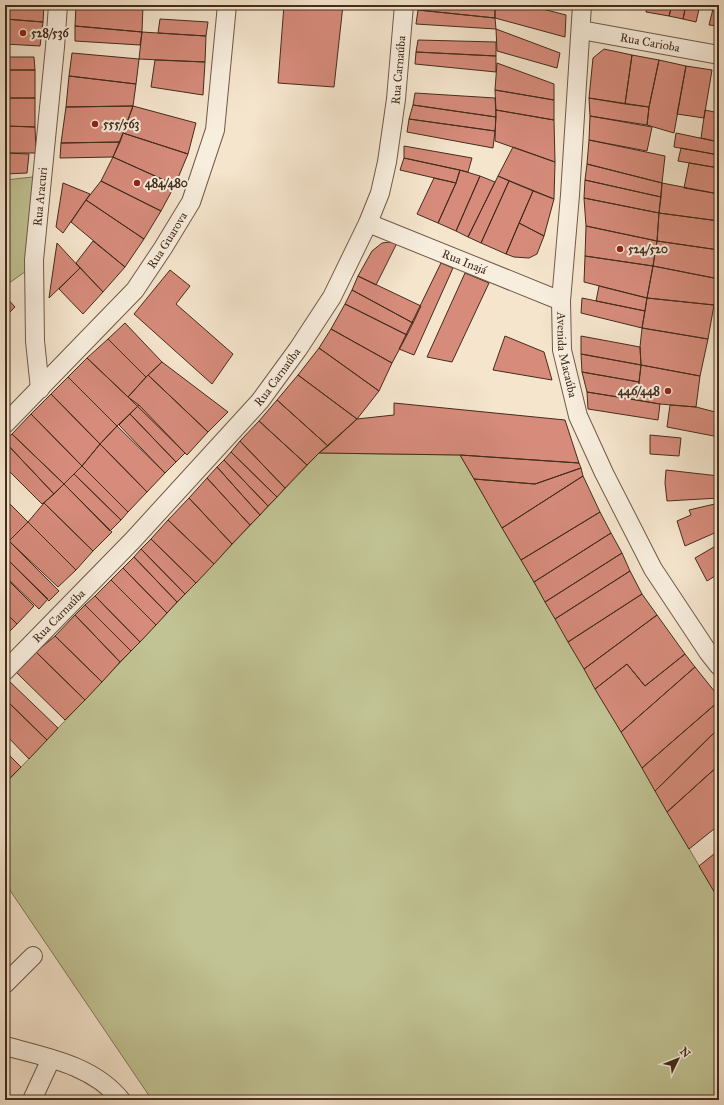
<svg xmlns="http://www.w3.org/2000/svg" width="724" height="1105" viewBox="0 0 724 1105" font-family="'IM FELL Great Primer',serif">
<style>
.green{fill:#c1c394;stroke:#827858}
.building{fill:#d68b7b;stroke:#442c1b}
.lines{fill:none;stroke-linecap:round;stroke-linejoin:round}
.minor-casing{stroke:#705a48;stroke-width:20}
.minor{stroke:#f8eede;stroke-width:18}
.poi-dot{fill:#8f2418;stroke:#f8eede;stroke-width:1.5}
.labels{text-anchor:middle;dominant-baseline:central;stroke-width:4;stroke-linejoin:round;paint-order:stroke}
.poi-label{font-size:12px;font-weight:bold;fill:#442c1b;stroke:#f8eede;text-anchor:start}
.street-label{font-size:12px;fill:#442c1b;stroke:#f8eede}
</style>
<rect width="100%" height="100%" fill="#f5e5cd"/>
<filter id="stains"><feTurbulence type="fractalNoise" baseFrequency=".005" numOctaves="4"/><feColorMatrix values="0 0 0 0 .2 0 0 0 0 .09 0 0 0 0 .02 0 0 0 .5 -.17"/></filter>
<radialGradient id="worn" r=".72"><stop offset=".6" stop-color="#630" stop-opacity="0"/><stop offset="1" stop-color="#630" stop-opacity=".3"/></radialGradient>
<path class="green" d="M42 176 29 269 5 286V180Z
M319 453 460 455 719 900V1100H152L5 883V784Z"/>
<path class="building" d="M5 5H44L43 22 5 19Z
M76 5H143L142 32 75 26Z
M143 5H212V9Z
M284 5H343L334 87 278 83Z
M418 5H495V18L418 10Z
M495 5H527L566 15 565 37 495 18Z
M647 5H672L669 16 646 12Z
M672 5H686L683 19 669 16Z
M686 5H700L696 22 683 19Z
M714 5H719V26L709 25Z
M418 10 495 18 496 29 416 24Z
M5 19 43 22 40 46 5 44Z
M160 19 208 22 206 36 158 33Z
M75 26 142 32 140 45 75 41Z
M496 29 560 53 557 68 497 51Z
M142 32 206 36 205 62 139 59Z
M418 40 496 42V56L416 52Z
M604 49 632 55 625 104 589 98 593 58Z
M416 52 496 56V72L415 64Z
M72 53 139 59 136 84 69 76Z
M632 55 659 60 649 107 625 104Z
M5 57H34L35 70H5Z
M155 60 205 62 203 95 151 87Z
M659 60 686 66 674 133 647 125 649 107Z
M497 63 554 84V100L495 90Z
M686 66 712 70 704 118 677 114Z
M5 70H35V98H5Z
M69 76 136 84 133 106 66 107Z
M495 90 554 100V120L496 110Z
M415 93 495 98 496 117 413 105Z
M5 98H35V127L5 126Z
M589 98 649 107 647 125 590 116Z
M413 105 496 117 495 131 409 119Z
M133 106 196 123 188 154 123 133Z
M133 106 120 142 61 143 66 107Z
M496 110 554 120 555 162 495 141Z
M705 110 719 113V142L701 138Z
M590 116 652 127 647 151 589 140Z
M409 119 495 131 493 148 407 132Z
M5 126 35 127 36 153H5Z
M123 133 188 154 175 185 113 157Z
M676 133 719 142V155L674 147Z
M589 140 665 156 662 183 587 164Z
M120 142 113 157 60 158 61 143Z
M404 146 472 158 468 172 404 158Z
M513 147 555 162 554 199 498 176Z
M681 148 719 155V168L678 161Z
M5 153 29 154 27 173 5 174Z
M113 157 175 185 161 211 101 181Z
M404 158 460 170 456 183 400 170Z
M689 163 719 168V194L684 188Z
M587 164 662 183 661 197 585 180Z
M460 170 480 176 456 231 438 223 456 183Z
M480 176 495 182 468 237 456 231Z
M498 176 509 181 481 243 468 237Z
M434 178 456 183 438 223 417 214Z
M585 180 661 197 659 213 584 198Z
M101 181 161 211 144 239 86 200Z
M509 181 533 191 506 254 481 243Z
M63 183 90 194 63 233 56 227Z
M662 183 719 194V221L659 213Z
M533 191 554 199 544 236 519 223Z
M584 198 659 213 657 241 586 226Z
M86 200 144 239 125 267 71 222Z
M659 213 719 221V250L657 241Z
M519 223 544 236 537 254 529 258 514 257 506 254Z
M586 226 657 241 653 266 585 256Z
M93 241 125 267 103 292 76 263Z
M398 241 376 285 358 276 372 251 382 243Z
M657 241 719 250V279L653 266Z
M57 243 80 268 49 298Z
M585 256 653 266 647 298 584 282Z
M441 263 453 268 414 355 399 349Z
M653 266 719 279 714 305 647 298Z
M80 268 103 292 83 314 59 289Z
M170 270 190 286 176 304 233 354 212 384 134 314Z
M465 273 489 283 452 362 427 357Z
M358 276 421 306 413 323 352 290Z
M599 286 647 298 645 311 596 301Z
M352 290 413 323 407 335 345 304Z
M5 296 15 307 5 317Z
M582 298 645 311 642 328 581 313Z
M647 298 714 305 708 339 642 328Z
M345 304 407 335 392 363 331 329Z
M125 323 162 362 146 377 108 339Z
M642 328 708 339 700 376 641 365 640 347Z
M331 329 392 363 379 391 319 348Z
M505 336 544 352 552 380 493 370Z
M581 336 640 347 641 365 581 354Z
M108 339 146 377 128 397 87 358Z
M319 348 379 391 357 419 298 375Z
M581 354 641 365 639 382 582 372Z
M87 358 128 397 139 405 117 426 68 377Z
M162 362 228 412 208 432 148 375Z
M641 365 700 376 696 407 660 404 637 400Z
M582 372 639 382 637 400 587 392Z
M148 375 208 432 187 455 128 397Z
M298 375 357 419 328 446 277 400Z
M68 377 117 426 100 444 51 394Z
M587 392 660 404 658 420 588 409Z
M51 394 100 444 82 466 31 414Z
M277 400 328 446 319 453 307 465 259 421Z
M394 403 565 420 579 463 460 455 319 453 357 419 394 415Z
M139 405 185 453 176 462 130 414Z
M670 405 696 407 719 413V437L667 427Z
M31 414 82 466 64 484 12 434Z
M130 414 176 462 165 473 119 425Z
M259 421 307 465 285 488 240 441Z
M117 426 165 473 147 492 100 444Z
M12 434 64 484 54 494 5 442V440Z
M650 435 681 438 679 456 650 454Z
M240 441 285 488 277 497 231 452Z
M5 442 54 494 42 504 5 467Z
M100 444 147 492 128 512 82 466Z
M231 452 277 497 268 506 224 460Z
M460 455 579 463 581 468 535 484 474 479Z
M224 460 268 506 260 515 217 467Z
M82 466 128 512 121 520 74 474Z
M217 467 260 515 250 525 207 478Z
M581 468 583 476 502 528 474 479 535 484Z
M666 470 719 476V498L667 501 665 483Z
M74 474 121 520 110 531 64 484Z
M583 476 600 512 521 560 502 528Z
M207 478 250 525 232 544 189 498Z
M64 484 112 532 93 551 44 503Z
M189 498 232 544 214 564 168 520Z
M5 499 28 522 6 544 5 543Z
M44 503 93 551 76 570 28 522Z
M719 503V531L685 546 677 521 691 515 689 510Z
M600 512 611 533 534 582 521 560Z
M168 520 214 564 196 583 151 539Z
M28 522 76 570 58 587 9 541Z
M611 533 622 553 545 602 534 582Z
M151 539 196 583 185 594 141 549Z
M9 541 59 591 49 601 5 557V545Z
M719 544V584L715 576 707 581 695 558Z
M141 549 185 594 177 602 134 557Z
M622 553 630 571 555 619 545 602Z
M5 557 48 599 39 609 5 576Z
M134 557 177 602 167 613 123 568Z
M123 568 167 613 156 625 111 580Z
M630 571 642 594 568 642 555 619Z
M5 577 34 606 17 624 5 612Z
M111 580 156 625 140 642 95 596Z
M642 594 657 615 584 669 568 642Z
M95 596 140 642 131 651 85 605Z
M85 605 131 651 120 662 75 615Z
M5 612 17 624 5 636Z
M75 615 120 662 102 682 55 636Z
M657 615 685 654 645 686 627 664 595 689 584 669Z
M55 636 102 682 85 700 36 652Z
M36 652 85 700 65 720 16 672Z
M685 654 695 667 621 732 595 689 627 664 645 686Z
M695 667 719 697V701L642 768 621 732Z
M7 679 58 728 47 740 5 699V680Z
M5 699 47 740 29 759 5 734Z
M719 701V728L655 791 642 768Z
M719 728V765L667 812 655 791Z
M5 751 21 767 9 779 5 775Z
M719 765V825L689 849 667 812Z
M719 850V900L699 866Z"/>
<g class="lines">
<defs>
<g id="minor">
<path id="s1" d="M582 5 570 195 561 301 562 350 578 416 604 473 653 569 708 652 719 666"/>
<path id="s2" d="M581 30 719 55"/>
<path id="s3" d="M368 223 561 301"/>
<path id="s4" d="M40 389 35 341 34 260 55 47 58 5"/>
<path id="s5" d="M5 424 135 290 163 248 191 202 215 130 227 5"/>
<path id="s6" d="M5 671 133 540 260 401 298 349 332 297 368 223 380 193 387 162 396 99 404 5"/>
<path d="M5 984 33 956"/>
<path d="M5 1046C45 1057 93 1065 121 1100"/>
<path d="M32 1100 51 1059"/>
</g>
</defs>
<use href="#minor" class="minor-casing"/>
<use href="#minor" class="minor"/>
</g>
<g class="poi-dot">
<circle cx="23" cy="33" r="4"/>
<circle cx="95" cy="124" r="4"/>
<circle cx="137" cy="183" r="4"/>
<circle cx="620" cy="249" r="4"/>
<circle cx="668" cy="391" r="4"/>
</g>
<g class="labels">
<g class="poi-label">
<text x="31" y="33">528/536</text>
<text x="103" y="124">555/563</text>
<text x="145" y="183">484/480</text>
<text x="628" y="249">524/520</text>
<text x="660" y="391" text-anchor="end">446/448</text>
</g>
<g class="street-label">
<text stroke="none"><textPath href="#s2" startOffset="70">Rua Carioba</textPath></text>
<text stroke="none"><textPath href="#s6" startOffset="737">Rua Carnaúba</textPath></text>
<text stroke="none"><textPath href="#s4" startOffset="193">Rua Aracuri</textPath></text>
<text stroke="none"><textPath href="#s5" startOffset="246">Rua Guarova</textPath></text>
<text stroke="none"><textPath href="#s3" startOffset="104">Rua Inajá</textPath></text>
<text stroke="none"><textPath href="#s1" startOffset="351">Avenida Macaúba</textPath></text>
<text stroke="none"><textPath href="#s6" startOffset="401">Rua Carnaúba</textPath></text>
<text stroke="none"><textPath href="#s6" startOffset="77">Rua Carnaúba</textPath></text>
</g>
</g>
<rect width="724" height="1105" fill="none" stroke="#f5e5cd" stroke-width="20"/>
<rect x="6" y="6" width="712" height="1093" fill="none" stroke="#442c1b" stroke-width="2"/>
<rect x="10" y="10" width="704" height="1085" fill="none" stroke="#442c1b"/>
<g transform="translate(678 1059) rotate(47)" stroke="#f8eede" stroke-width="3" paint-order="stroke">
<path d="M0-3L7 15L0 10L-7 15Z" fill="#442c1b"/>
<text y="-6" font-size="11" font-weight="bold" text-anchor="middle" fill="#442c1b">N</text>
</g>
<rect width="100%" height="100%" filter="url(#stains)"/>
<rect width="100%" height="100%" fill="url(#worn)"/>
</svg>
